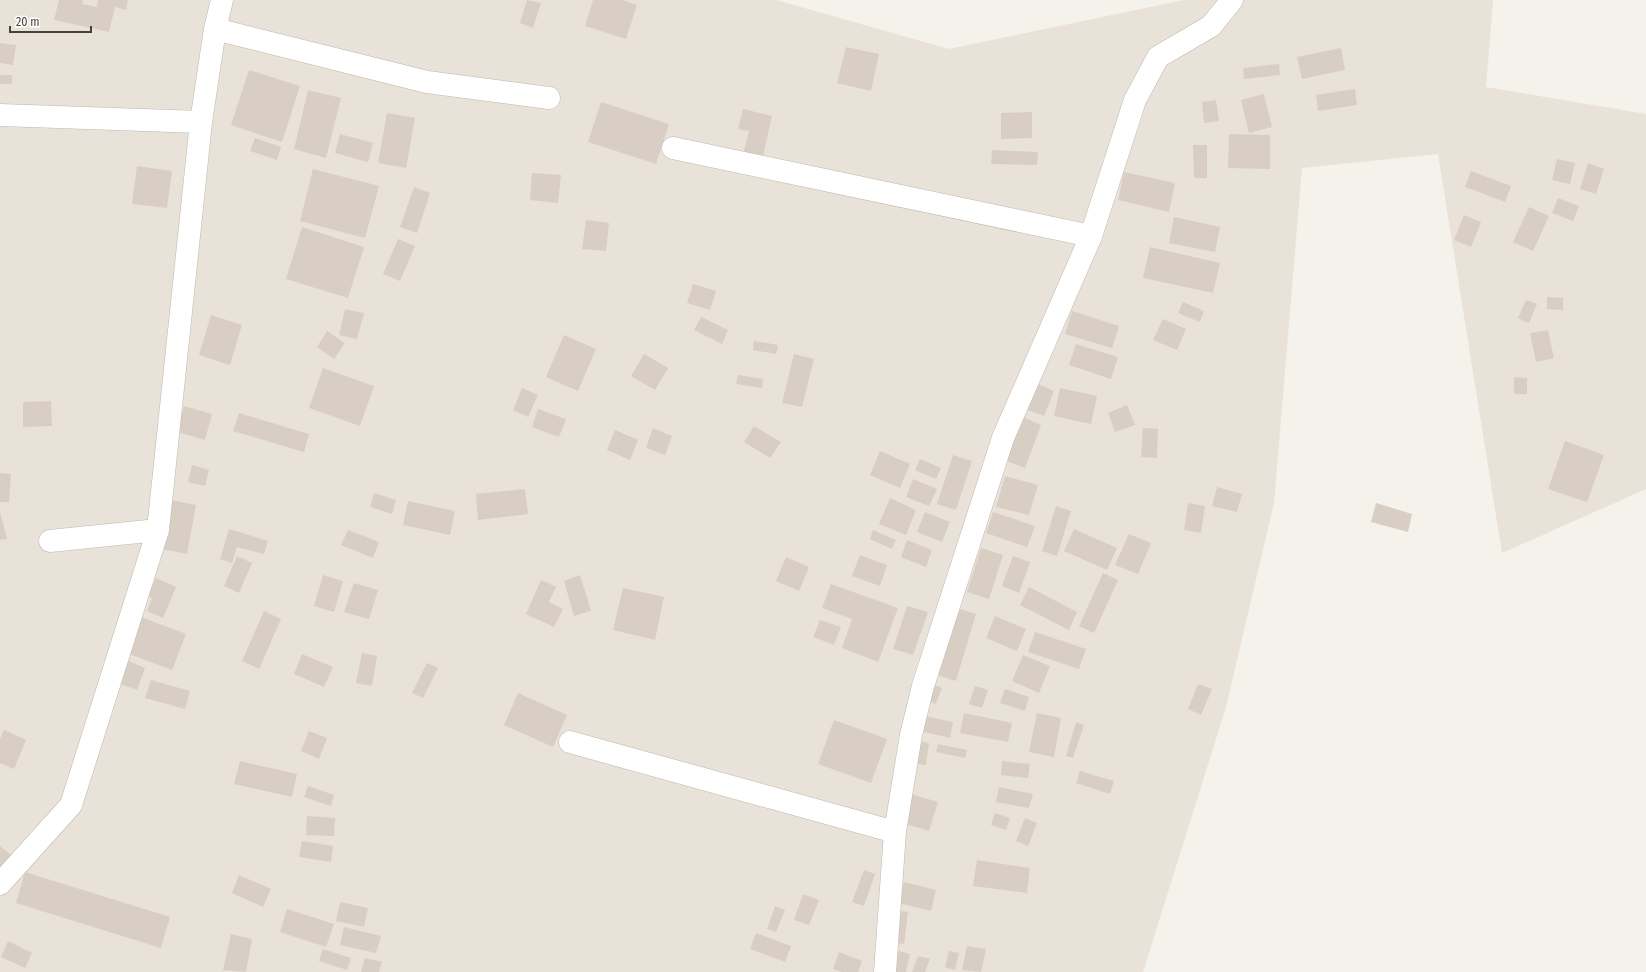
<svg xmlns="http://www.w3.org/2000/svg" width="1646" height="972" viewBox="0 0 1646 972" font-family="'Fira Sans Condensed',sans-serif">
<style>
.residential{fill:#e8e2d9}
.building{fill:#d9cec4}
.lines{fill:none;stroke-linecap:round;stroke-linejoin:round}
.minor-casing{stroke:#c0b7ae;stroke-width:23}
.minor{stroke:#fff;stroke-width:22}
</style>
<rect width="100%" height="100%" fill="#f5f1eb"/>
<path class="residential" d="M0 0H776L949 49 1184 0H1493L1486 87 1646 114V489L1502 553 1438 154 1302 168 1274 503 1226 707 1143 972H0Z"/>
<path class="building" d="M59 0H83L82 4 97 7 98 0H128L126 10 115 7 109 32 54 20Z
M527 0 541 3 533 28 520 23Z
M593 0H623L637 5 626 39 585 26Z
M0 43 16 45 13 65 0 63Z
M846 47 879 54 871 91 837 83Z
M1341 48 1345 70 1302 79 1297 57Z
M1279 64 1280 75 1244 79 1243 68Z
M249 70 300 86 282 142 231 125Z
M0 75H12V84H0Z
M1355 89 1357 105 1318 111 1316 95Z
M308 90 341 98 326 158 294 149Z
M1264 94 1272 127 1249 133 1241 100Z
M1216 100 1219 121 1204 123 1202 102Z
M601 102 669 124 656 164 588 142Z
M743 109 772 116 762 160 743 155 749 131 738 129Z
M1032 112V138L1001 139V113Z
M387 113 415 118 406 168 378 163Z
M340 134 373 143 368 162 335 153Z
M1229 134 1270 135V169L1228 168Z
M255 138 281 147 277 160 250 151Z
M1193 145H1207V178H1194Z
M992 150 1038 152 1037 165 991 164Z
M1557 159 1575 163 1570 184 1552 180Z
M1588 163 1604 169 1596 194 1580 189Z
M137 166 172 171 167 208 132 204Z
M313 169 379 186 365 238 300 221Z
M1471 171 1511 186 1505 202 1465 187Z
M1124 172 1175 183 1169 212 1118 200Z
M532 173 561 175 558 203 530 200Z
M414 187 430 193 417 233 400 227Z
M1558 198 1579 206 1573 221 1552 213Z
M1529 207 1549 216 1533 251 1513 242Z
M1464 215 1481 222 1471 247 1454 240Z
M1174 217 1220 227 1215 252 1169 243Z
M586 220 609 223 606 251 582 249Z
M302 227 364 247 348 298 286 279Z
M398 239 415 246 400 281 383 274Z
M1150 247 1220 263 1213 293 1143 278Z
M693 284 716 291 710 310 687 303Z
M1547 297 1563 298V310L1547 309Z
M1526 300 1537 304 1529 323 1518 318Z
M1183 302 1204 311 1200 322 1178 313Z
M345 309 364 313 357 339 339 335Z
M1072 311 1119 326 1112 348 1065 334Z
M211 315 242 325 230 365 199 355Z
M701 317 728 330 722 344 694 330Z
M1163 319 1186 329 1177 350 1153 340Z
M1548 330 1554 358 1536 362 1530 333Z
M327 331 345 343 334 359 317 347Z
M564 335 596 349 578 391 546 377Z
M754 341 778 345 776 354 753 350Z
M1076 344 1118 357 1111 379 1069 365Z
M644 354 668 368 655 390 631 376Z
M794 354 814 359 802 407 782 403Z
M323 368 374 386 360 426 309 408Z
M738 375 763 379 762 388 736 384Z
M1514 377 1527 378V394H1514Z
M1038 384 1054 391 1044 416 1028 410Z
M522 388 538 395 528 417 513 410Z
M1060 388 1097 396 1091 424 1054 416Z
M51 401 52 426 23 427V402Z
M1127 405 1135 425 1115 432 1108 413Z
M184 406 212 414 205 440 177 432Z
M538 409 566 419 559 437 532 427Z
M239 413 309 434 304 452 233 431Z
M1018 415 1041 425 1025 468 1001 459Z
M754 426 781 442 770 458 744 442Z
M653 428 672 436 665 455 646 448Z
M1143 428 1158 429 1157 458 1141 457Z
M615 430 638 440 630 460 607 450Z
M1565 441 1604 455 1587 502 1548 489Z
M880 451 910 464 900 488 870 475Z
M953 455 972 461 956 510 937 504Z
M920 459 941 468 936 479 915 470Z
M192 465 209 470 205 486 188 482Z
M0 473 11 474 9 502H0Z
M1005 476 1038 485 1029 515 996 507Z
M913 479 937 489 929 506 906 497Z
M1217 487 1242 494 1237 512 1212 506Z
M525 489 528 514 478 520 476 494Z
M374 493 396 500 392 514 370 507Z
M890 498 916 510 906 535 879 524Z
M166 499 196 505 187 554 157 548Z
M408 501 455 511 450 535 403 525Z
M1188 503 1205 506 1201 533 1184 530Z
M1376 503 1412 514 1408 532 1371 522Z
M1056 506 1071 511 1057 556 1042 551Z
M0 512 7 539 0 540Z
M925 512 950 522 942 542 917 532Z
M993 512 1035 526 1027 547 986 533Z
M229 529 268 541 264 554 237 547 232 563 220 559Z
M1074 529 1117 548 1107 570 1064 551Z
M348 530 379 542 373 558 341 545Z
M873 530 896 540 892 549 870 539Z
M1129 534 1151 543 1138 574 1115 565Z
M907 540 932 550 926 567 901 557Z
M981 548 1003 555 989 599 967 592Z
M860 555 887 565 880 586 852 576Z
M237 556 252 563 239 593 224 586Z
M1013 556 1030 562 1019 593 1002 586Z
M786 557 809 567 799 591 776 581Z
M1103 573 1118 580 1094 633 1079 626Z
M323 575 343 581 334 612 314 606Z
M580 575 591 611 574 616 564 581Z
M156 578 176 587 163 618 147 611 152 598 148 596Z
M541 580 556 587 549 602 563 609 554 627 526 614Z
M354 583 378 590 369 619 344 612Z
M831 584 898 608 878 662 842 648 852 619 822 608Z
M1029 587 1077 612 1069 630 1020 605Z
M623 588 664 597 655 640 613 630Z
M907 606 928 612 913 655 893 649Z
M950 606 976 614 956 681 930 673Z
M264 611 281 619 259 669 242 661Z
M995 616 1026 629 1017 651 986 638Z
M141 617 186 634 172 670 127 653Z
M820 620 841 627 834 645 813 637Z
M1035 632 1086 649 1079 669 1028 652Z
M362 653 377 656 372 686 356 683Z
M302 654 333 667 324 687 294 674Z
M1023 655 1050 666 1039 693 1012 681Z
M124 659 145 668 137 690 115 682Z
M427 663 438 668 423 698 412 693Z
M151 680 190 691 185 709 145 698Z
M927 682 942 688 936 704 921 698Z
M1198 684 1212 689 1201 715 1188 709Z
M975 686 988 690 982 708 969 704Z
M1005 689 1029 697 1025 711 1000 703Z
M518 693 567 715 553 747 504 725Z
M964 713 1012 723 1008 742 960 733Z
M1037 713 1061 718 1054 757 1029 752Z
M920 715 953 722 950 738 916 730Z
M834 720 887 739 871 783 818 764Z
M1076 722 1084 725 1073 758 1066 756Z
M4 730 26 740 14 769 0 763V739Z
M309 731 327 738 319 759 301 751Z
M915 741 929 743 926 765 911 763Z
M938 744 967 750 965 758 936 752Z
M240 761 297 774 292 797 234 784Z
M1002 761 1030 764 1028 778 1001 775Z
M1080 771 1114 781 1110 794 1076 783Z
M308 786 334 795 331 806 304 797Z
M999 787 1033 794 1029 808 996 802Z
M911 794 938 802 929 831 902 823Z
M995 813 1010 818 1006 830 991 825Z
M307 816 335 818 334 836 306 835Z
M1025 818 1037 823 1028 846 1016 841Z
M302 841 333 846 331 862 299 857Z
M0 846 16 859 0 876Z
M977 860 1030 868 1027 893 973 886Z
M864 870 875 874 864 906 852 902Z
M25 872 170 917 161 948 16 903Z
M239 875 271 889 263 907 232 893Z
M904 882 936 890 931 911 899 903Z
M803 894 819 900 809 925 794 920Z
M340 902 368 908 364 927 336 921Z
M775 906 785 910 776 932 767 929Z
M287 909 334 924 326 947 280 932Z
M892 910 908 912 904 944 888 942Z
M344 927 381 936 376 953 340 945Z
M756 933 791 946 785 962 750 949Z
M231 934 252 939 246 972 223 970Z
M8 941 32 953 25 968 1 957Z
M967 946 986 949 981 972 962 970Z
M323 949 351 958 347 970 319 961Z
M899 951 910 954 906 972H894Z
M949 951 959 953 955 970 945 967Z
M839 952 862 961 858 972H842L833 969Z
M918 956 930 959 925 972H912Z
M365 958 382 962 379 972H361Z"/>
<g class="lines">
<defs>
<path id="minor" d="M215 29 427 82 549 98
M0 115 201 122
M673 148 1091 236
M50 541 158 530
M570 742 895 832
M0 884 71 805 158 530 201 122 215 29 222 0
M885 972 895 832 911 735 923 686 1003 438 1091 236 1135 100 1158 57 1211 26 1232 0"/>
</defs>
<use href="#minor" class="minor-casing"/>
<use href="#minor" class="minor"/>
</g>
<path d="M10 26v6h81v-6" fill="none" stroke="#494139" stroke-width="2"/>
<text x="16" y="26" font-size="12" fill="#494139" stroke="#ffffff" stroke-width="3" paint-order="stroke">20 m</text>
</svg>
